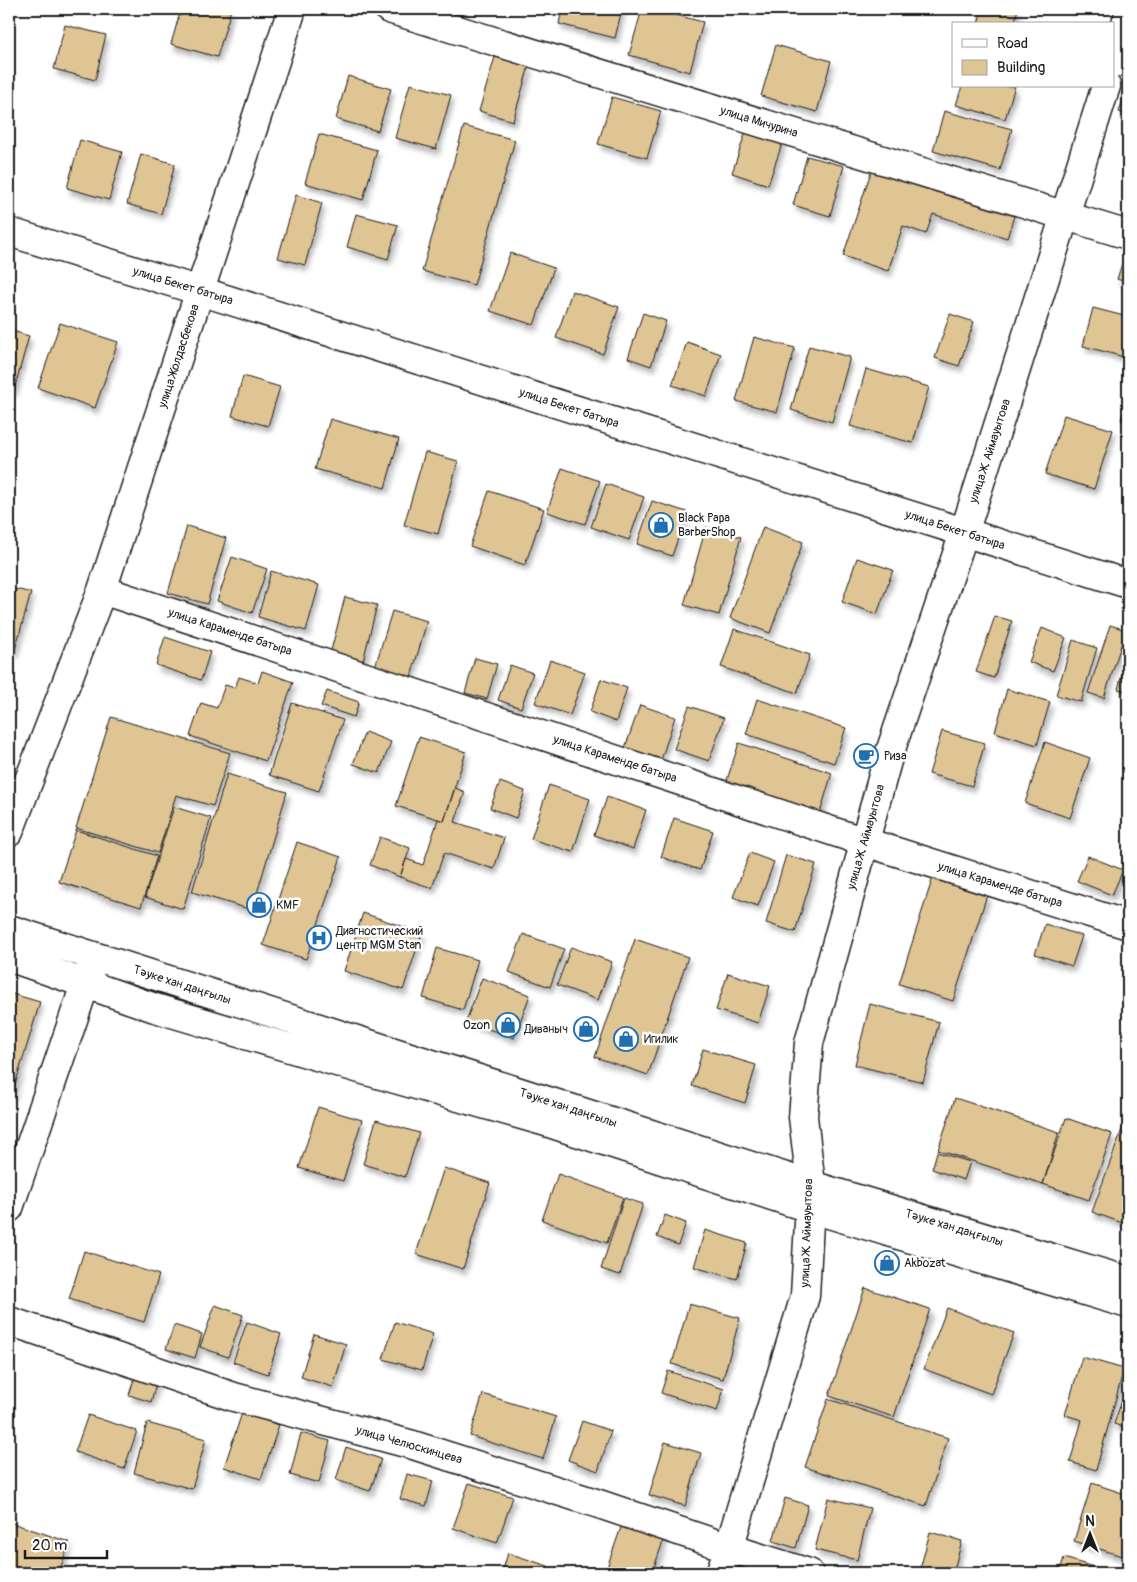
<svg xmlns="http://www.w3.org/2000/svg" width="1137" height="1582" viewBox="0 0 1137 1582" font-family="Pangolin,sans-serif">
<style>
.building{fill:#dfc494;stroke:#1c1c1c;filter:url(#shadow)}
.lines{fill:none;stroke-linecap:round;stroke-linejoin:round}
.minor-casing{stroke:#1c1c1c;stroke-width:31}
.major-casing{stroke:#1c1c1c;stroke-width:31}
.minor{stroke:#fff;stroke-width:28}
.major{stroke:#fff;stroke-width:28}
.labels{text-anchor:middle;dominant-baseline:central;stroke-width:5;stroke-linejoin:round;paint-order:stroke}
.street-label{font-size:12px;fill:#1c1c1c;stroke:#fff}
.poi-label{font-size:12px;fill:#1c1c1c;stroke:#fff;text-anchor:start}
</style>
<defs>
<filter id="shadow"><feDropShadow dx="3" dy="5.5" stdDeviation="2.5" flood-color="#0004"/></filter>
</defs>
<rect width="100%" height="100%" fill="#fff"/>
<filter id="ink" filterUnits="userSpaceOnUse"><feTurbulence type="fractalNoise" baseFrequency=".02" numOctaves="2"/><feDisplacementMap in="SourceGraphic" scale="10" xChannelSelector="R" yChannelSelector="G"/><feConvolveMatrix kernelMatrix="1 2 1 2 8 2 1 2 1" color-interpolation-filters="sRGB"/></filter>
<g filter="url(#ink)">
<path class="building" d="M181 9H225L231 10 217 57 171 44Z
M562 9H622L615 38 559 24Z
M642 9H653L703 22 690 72 629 55Z
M982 9H1018L1014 24H978Z
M65 25 106 35 95 80 54 69Z
M776 45 831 61 817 112 761 96Z
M495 57 529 66 513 121 479 111Z
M348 76 391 89 378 131 336 119Z
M1128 83V115L1119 112Z
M410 84 451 95 436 149 395 138Z
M962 86H1015L1005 119 956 105Z
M612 97 661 111 647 158 598 144Z
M944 111 1012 129 1000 170 933 151Z
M464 126 515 140 474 285 422 271Z
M747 128 783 141 768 185 732 173Z
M319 134 377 150 363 200 305 183Z
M80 140 122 152 109 200 67 188Z
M141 154 175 164 161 214 127 204Z
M807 156 844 166 830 216 793 205Z
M873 166 1015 213 1007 238 933 214 926 234 903 226 888 271 843 256Z
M296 195 322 203 305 265 278 258Z
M356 214 398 225 388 259 347 247Z
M1127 248H1128V283L1117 279Z
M510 253 554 268 534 325 490 311Z
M572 291 619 307 603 354 556 338Z
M1093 308 1128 317V358L1083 346Z
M643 313 666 321 651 366 628 358Z
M950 314 974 322 959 366 935 358Z
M60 323 118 342 95 408 38 388Z
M9 330 29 336 14 390 9 389Z
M754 337 795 348 777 412 736 401Z
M687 342 721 354 706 396 672 385Z
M809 346 850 357 832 422 791 410Z
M866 369 929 387 913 443 850 426Z
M243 376 280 387 268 426 232 416Z
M1128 397V423L1121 420Z
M1064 415 1113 430 1094 489 1045 474Z
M330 419 399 439 385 488 315 469Z
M425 452 458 461 438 534 404 525Z
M562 468 600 481 585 524 547 512Z
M606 484 644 497 629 540 591 527Z
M489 491 544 509 525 565 470 546Z
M652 501 687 512 672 556 637 544Z
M187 526 226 538 207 604 168 593Z
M706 527 741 537 719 615 684 605Z
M763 527 803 542 770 633 730 618Z
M232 557 267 569 252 613 217 601Z
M857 558 893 570 877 614 842 602Z
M271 571 319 585 306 631 258 617Z
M16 589 31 593 14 653 9 652V615Z
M345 597 377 605 361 669 328 662Z
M392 611 427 621 411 677 375 667Z
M995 616 1012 621 994 678 976 672Z
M1110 625 1126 630 1104 698 1088 693Z
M1042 628 1066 638 1053 671 1029 662Z
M734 629 810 655 797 693 721 667Z
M165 637 210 652 201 680 156 665Z
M1073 640 1097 648 1081 702 1056 695Z
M475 658 497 664 487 699 465 693Z
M550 660 585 672 570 715 535 703Z
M510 665 533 673 521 708 498 700Z
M262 671 293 682 266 761 190 736 201 703 217 708 225 685 235 688 239 677 258 683Z
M1123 671 1128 673V692L1118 689Z
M601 679 627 688 616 722 590 712Z
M1007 689 1050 702 1037 745 995 732Z
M327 691 359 702 354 717 321 706Z
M757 699 846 728 834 763 746 734Z
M292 703 343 720 319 791 269 775Z
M640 705 675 717 661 760 625 748Z
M689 706 724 718 709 761 674 749Z
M111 717 230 753 213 806 176 795 158 853 76 828Z
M942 731 985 743 972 786 929 774Z
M365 732 391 742 379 773 353 764Z
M419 737 466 752 444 821 396 806Z
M1045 742 1090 758 1070 818 1025 803Z
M739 743 832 773 820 813 726 783Z
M227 774 287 792 252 910 192 892Z
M500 782 525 791 516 818 490 808Z
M549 785 590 799 573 852 531 839Z
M455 788 465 792 455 822 504 838 494 869 444 853 432 888 400 877 406 859 423 865 438 819 444 821Z
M607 797 646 810 633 849 594 835Z
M174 807 211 818 183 909 145 897Z
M674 818 713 831 700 870 661 857Z
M76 830 157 856 141 907 59 882Z
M380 837 410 848 400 877 370 865Z
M297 842 341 857 306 959 263 945Z
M750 853 774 862 758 906 733 897Z
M786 855 816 864 795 932 766 923Z
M1088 856 1123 870 1112 895 1077 881Z
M933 877 987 895 953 1001 899 984Z
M363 913 422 933 403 990 344 971Z
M1045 924 1082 936 1072 966 1035 954Z
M523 934 564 949 550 987 509 972Z
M635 939 688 957 648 1075 595 1057Z
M571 947 612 962 598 1000 557 985Z
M437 948 478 960 463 1010 423 998Z
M728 973 770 986 758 1023 716 1010Z
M482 978 530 995 514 1038 466 1021Z
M9 993 40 1002 12 1095 9 1094Z
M870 1004 939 1022 923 1082 855 1065Z
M703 1049 756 1065 745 1103 692 1086Z
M955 1098 1059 1132 1043 1184 938 1150Z
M318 1107 362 1120 343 1181 299 1168Z
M1128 1113V1225L1092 1212Z
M1066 1118 1112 1134 1089 1200 1043 1184Z
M376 1120 419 1133 405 1177 363 1164Z
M937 1152 970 1162 964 1180 932 1169Z
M444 1168 490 1183 463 1269 416 1254Z
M558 1174 623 1197 607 1243 542 1220Z
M624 1198 643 1204 620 1275 601 1269Z
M665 1215 686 1223 678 1245 657 1237Z
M705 1230 747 1243 737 1279 694 1267Z
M84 1251 159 1275 144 1322 69 1299Z
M865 1288 930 1309 894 1417 829 1396Z
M689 1304 740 1318 723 1379 672 1364Z
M215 1305 243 1315 228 1357 200 1347Z
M947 1308 1014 1333 991 1394 924 1369Z
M247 1322 281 1334 268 1374 233 1362Z
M395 1322 433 1334 422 1370 383 1359Z
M174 1325 202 1334 195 1358 166 1349Z
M314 1334 346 1344 333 1387 301 1377Z
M1082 1357 1124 1369 1096 1470 1070 1462 1082 1420 1065 1415Z
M668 1371 724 1389 717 1411 661 1393Z
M136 1373 157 1379 151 1402 129 1395Z
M1128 1382V1429L1114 1424Z
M483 1394 556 1417 543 1459 470 1436Z
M828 1399 948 1438 926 1506 805 1467Z
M242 1413 279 1425 261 1479 224 1467Z
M88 1415 137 1431 124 1469 75 1452Z
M582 1421 611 1431 598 1471 568 1460Z
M147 1423 206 1439 192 1489 134 1473Z
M301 1433 330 1441 319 1483 290 1475Z
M665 1442 701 1453 685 1506 649 1495Z
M346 1447 381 1459 370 1491 336 1480Z
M407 1474 433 1481 426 1506 400 1499Z
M469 1483 513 1497 497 1543 453 1528Z
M1092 1483 1128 1495V1547L1125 1557 1074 1541Z
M785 1498 808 1505 796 1548 773 1541Z
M828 1498 870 1508 857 1560 815 1550Z
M625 1516 667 1530 652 1573H605Z
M9 1522 69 1542 59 1573H9Z
M930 1532 962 1541 953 1573H919Z
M508 1553 548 1566 546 1573H502Z
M1064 1558 1100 1569 1099 1573H1059Z"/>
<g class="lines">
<defs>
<path id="minor" d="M389 9 1128 235
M1113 64 1128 17
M9 232 200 291 1128 584
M102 590 865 842 1128 925
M9 832 102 590 292 9
M9 1208 93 961
M9 1321 234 1397 413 1445 599 1504 729 1548 809 1573
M720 1573 729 1548 805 1296 811 1185 803 1117 809 1043 887 761 964 533 1106 86"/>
<path id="major" d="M9 929 811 1185 1128 1281
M9 957 155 1008 360 1069 543 1121 809 1208 1128 1304"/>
</defs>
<use href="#minor" class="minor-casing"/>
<use href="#major" class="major-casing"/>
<use href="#minor" class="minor"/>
<use href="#major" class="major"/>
</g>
</g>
<defs>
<symbol id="shop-ring" viewBox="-11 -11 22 22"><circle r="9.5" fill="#fff" stroke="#1f6fb2" stroke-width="1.5"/><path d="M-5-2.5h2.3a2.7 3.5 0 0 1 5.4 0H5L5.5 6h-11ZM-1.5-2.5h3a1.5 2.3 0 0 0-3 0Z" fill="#1f6fb2"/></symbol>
<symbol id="cafe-ring" viewBox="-11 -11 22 22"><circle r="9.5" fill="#fff" stroke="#1f6fb2" stroke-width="1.5"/><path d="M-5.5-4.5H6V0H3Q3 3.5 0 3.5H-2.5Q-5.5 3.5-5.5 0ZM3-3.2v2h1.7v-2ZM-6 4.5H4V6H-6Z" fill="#1f6fb2"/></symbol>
<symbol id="hospital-ring" viewBox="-11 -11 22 22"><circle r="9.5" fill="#fff" stroke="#1f6fb2" stroke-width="1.5"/><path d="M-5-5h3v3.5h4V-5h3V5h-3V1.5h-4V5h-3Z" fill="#1f6fb2"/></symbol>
</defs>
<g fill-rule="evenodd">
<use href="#shop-ring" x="647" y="511" width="28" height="28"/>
<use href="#cafe-ring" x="852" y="742" width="28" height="28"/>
<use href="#shop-ring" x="245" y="891" width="28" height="28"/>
<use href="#hospital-ring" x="305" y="924" width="28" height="28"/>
<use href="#shop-ring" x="494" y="1011" width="28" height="28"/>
<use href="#shop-ring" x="572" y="1015" width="28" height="28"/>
<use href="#shop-ring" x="612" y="1025" width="28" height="28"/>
<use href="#shop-ring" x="873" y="1249" width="28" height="28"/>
</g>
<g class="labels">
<g class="street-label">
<text transform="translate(759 122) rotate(17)">улица Мичурина</text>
<text transform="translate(183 286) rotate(17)">улица Бекет батыра</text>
<text transform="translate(179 356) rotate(-72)">улица Жолдасбекова</text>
<text transform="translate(569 408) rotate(18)">улица Бекет батыра</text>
<text transform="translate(990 451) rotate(-72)">улица Ж. Аймауытова</text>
<text transform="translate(955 530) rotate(18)">улица Бекет батыра</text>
<text transform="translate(230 632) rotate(18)">улица Караменде батыра</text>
<text transform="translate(615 759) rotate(18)">улица Караменде батыра</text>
<text transform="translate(866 837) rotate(-74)">улица Ж. Аймауытова</text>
<text transform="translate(1000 885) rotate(17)">улица Караменде батыра</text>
<text transform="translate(182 985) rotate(18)">Тәуке хан даңғылы</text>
<text transform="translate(568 1108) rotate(18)">Тәуке хан даңғылы</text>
<text transform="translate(954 1228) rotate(17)">Тәуке хан даңғылы</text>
<text transform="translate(807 1233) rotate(-88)">улица Ж. Аймауытова</text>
<text transform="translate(409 1445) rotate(16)">улица Челюскинцева</text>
</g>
<g class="poi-label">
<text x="678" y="518">Black Papa<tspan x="678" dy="14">BarberShop</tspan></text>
<text x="884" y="756">Риза</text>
<text x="276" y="905">KMF</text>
<text x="336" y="931">Диагностический<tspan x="336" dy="14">центр MGM Stan</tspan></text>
<text x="490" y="1025" text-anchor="end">Ozon</text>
<text x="568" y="1029" text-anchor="end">Диваныч</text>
<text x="644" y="1039">Игилик</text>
<text x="904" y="1263">Akbozat</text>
</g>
</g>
<rect width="1137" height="1582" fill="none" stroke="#fff" stroke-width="30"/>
<rect x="15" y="15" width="1107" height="1552" fill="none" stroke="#1c1c1c" stroke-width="2" filter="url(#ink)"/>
<rect x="952" y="22" width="162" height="65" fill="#ffffff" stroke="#a4a4a4"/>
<rect x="962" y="39" width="25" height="8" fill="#ffffff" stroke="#a4a4a4"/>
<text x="997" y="48" font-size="15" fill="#1c1c1c">Road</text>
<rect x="962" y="60" width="25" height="15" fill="#dfc494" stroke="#a4a4a4"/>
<text x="997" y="72" font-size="15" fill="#1c1c1c">Building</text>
<g transform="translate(1090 1534)" stroke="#ffffff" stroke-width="4" paint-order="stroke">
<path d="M0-4L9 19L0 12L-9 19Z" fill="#1c1c1c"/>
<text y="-8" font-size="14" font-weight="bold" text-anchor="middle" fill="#1c1c1c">N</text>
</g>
<path d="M25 1550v8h82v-8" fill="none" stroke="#1c1c1c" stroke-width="2.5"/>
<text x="32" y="1550" font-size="15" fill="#1c1c1c" stroke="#ffffff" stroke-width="4" paint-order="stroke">20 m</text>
</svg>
